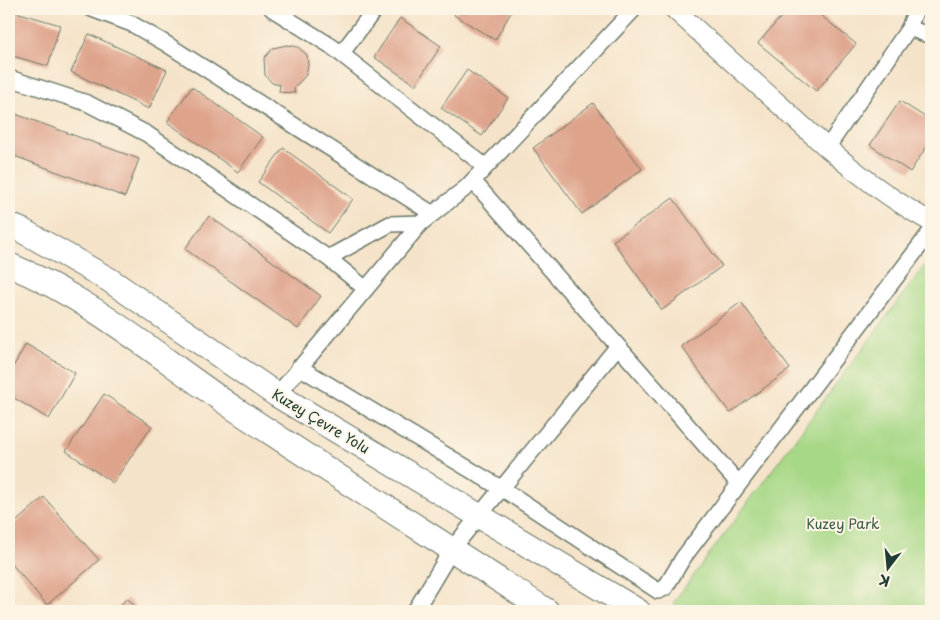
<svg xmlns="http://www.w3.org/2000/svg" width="940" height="620" viewBox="0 0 940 620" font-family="'Playpen Sans',sans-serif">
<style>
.green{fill:#a7d887;stroke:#638a5e}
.building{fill:#dea38b}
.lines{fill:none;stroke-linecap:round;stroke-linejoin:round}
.minor-casing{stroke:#6a7768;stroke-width:18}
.tertiary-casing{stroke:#6a7768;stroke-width:21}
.primary-casing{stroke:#6a7768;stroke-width:26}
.minor{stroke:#fff;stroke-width:15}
.tertiary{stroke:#fff;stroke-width:19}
.primary{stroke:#fff;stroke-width:24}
.labels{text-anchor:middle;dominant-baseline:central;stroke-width:4;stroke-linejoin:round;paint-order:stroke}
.street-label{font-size:14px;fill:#1f3d34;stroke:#fcf5e5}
.park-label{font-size:14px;fill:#3a5c45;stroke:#fcf5e5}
</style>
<rect width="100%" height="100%" fill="#fcf5e5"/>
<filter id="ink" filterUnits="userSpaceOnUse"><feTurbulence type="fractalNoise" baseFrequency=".02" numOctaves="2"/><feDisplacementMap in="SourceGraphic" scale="10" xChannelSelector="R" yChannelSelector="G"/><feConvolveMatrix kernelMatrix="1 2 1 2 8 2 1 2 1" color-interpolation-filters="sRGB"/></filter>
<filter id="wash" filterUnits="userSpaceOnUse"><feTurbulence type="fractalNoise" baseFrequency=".0096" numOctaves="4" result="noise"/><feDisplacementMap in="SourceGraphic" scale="20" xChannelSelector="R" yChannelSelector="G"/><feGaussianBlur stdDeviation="1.12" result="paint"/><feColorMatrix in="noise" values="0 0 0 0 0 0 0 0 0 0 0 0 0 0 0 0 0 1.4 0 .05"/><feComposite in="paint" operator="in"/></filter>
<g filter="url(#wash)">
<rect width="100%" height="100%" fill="#f5e3c9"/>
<path class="green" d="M931 257V611H683L673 603Z"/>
<g id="blocks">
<path class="building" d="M458 9H513L495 40 454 15Z
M788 9H813L856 44 816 91 758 43Z
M9 10 60 25 48 66 9 55Z
M400 18 441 46 415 85 374 57Z
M89 34 167 70 149 109 71 72Z
M287 45 298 47 307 55 308 65 306 75 294 88 295 93 279 92 280 85 272 83 265 75 264 58 273 48Z
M467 70 508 98 482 136 441 108Z
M192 87 263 137 238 172 167 122Z
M900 101 931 121V140L910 172 870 145Z
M593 103 642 169 582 214 533 148Z
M10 112 139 159 125 197 9 154Z
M283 148 353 199 328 233 258 182Z
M673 198 722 266 662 310 613 241Z
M209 216 321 296 298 329 185 249Z
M741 302 790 369 730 413 681 346Z
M26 344 75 373 49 419 9 395V374Z
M104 394 152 426 113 483 66 451Z
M44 497 99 560 47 605 9 561V528Z
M127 598 140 611H115Z"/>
</g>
</g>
<g filter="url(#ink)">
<use href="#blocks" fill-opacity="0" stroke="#6a7768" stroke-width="1"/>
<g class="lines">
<defs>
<path id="minor" d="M92 9 132 24 165 43 433 214
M272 9 331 46 486 167
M909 28 931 36
M341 54 375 9
M9 78 87 103 147 134 328 258 366 289
M827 148 909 28 916 9
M473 181 739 484
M328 258 390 224 421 223
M299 367 509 493 658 591 665 588 683 558 931 231
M277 395 421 223 467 187 634 9
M415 611 452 549 618 346"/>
<path id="tertiary" d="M674 9C709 41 745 74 781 106 828 150 875 191 931 222"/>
<path id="primary" d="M9 225 23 231 108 279 277 395 638 611
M9 265C93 299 163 361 238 411 341 479 444 544 547 611"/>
</defs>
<use href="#minor" class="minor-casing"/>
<use href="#tertiary" class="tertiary-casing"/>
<use href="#primary" class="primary-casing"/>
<use href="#minor" class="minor"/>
<use href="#tertiary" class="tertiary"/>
<use href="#primary" class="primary"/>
</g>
</g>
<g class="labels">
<g class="street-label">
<text transform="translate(321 421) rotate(31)">Kuzey Çevre Yolu</text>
</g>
<g class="park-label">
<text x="843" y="523">Kuzey Park</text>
</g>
</g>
<rect width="940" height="620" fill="none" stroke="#fcf5e5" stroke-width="30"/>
<g transform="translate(888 568) rotate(196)" stroke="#fcf5e5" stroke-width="4" paint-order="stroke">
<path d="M0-4L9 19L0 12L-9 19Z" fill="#1f3d34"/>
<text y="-8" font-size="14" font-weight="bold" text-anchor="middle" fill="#1f3d34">K</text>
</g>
</svg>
